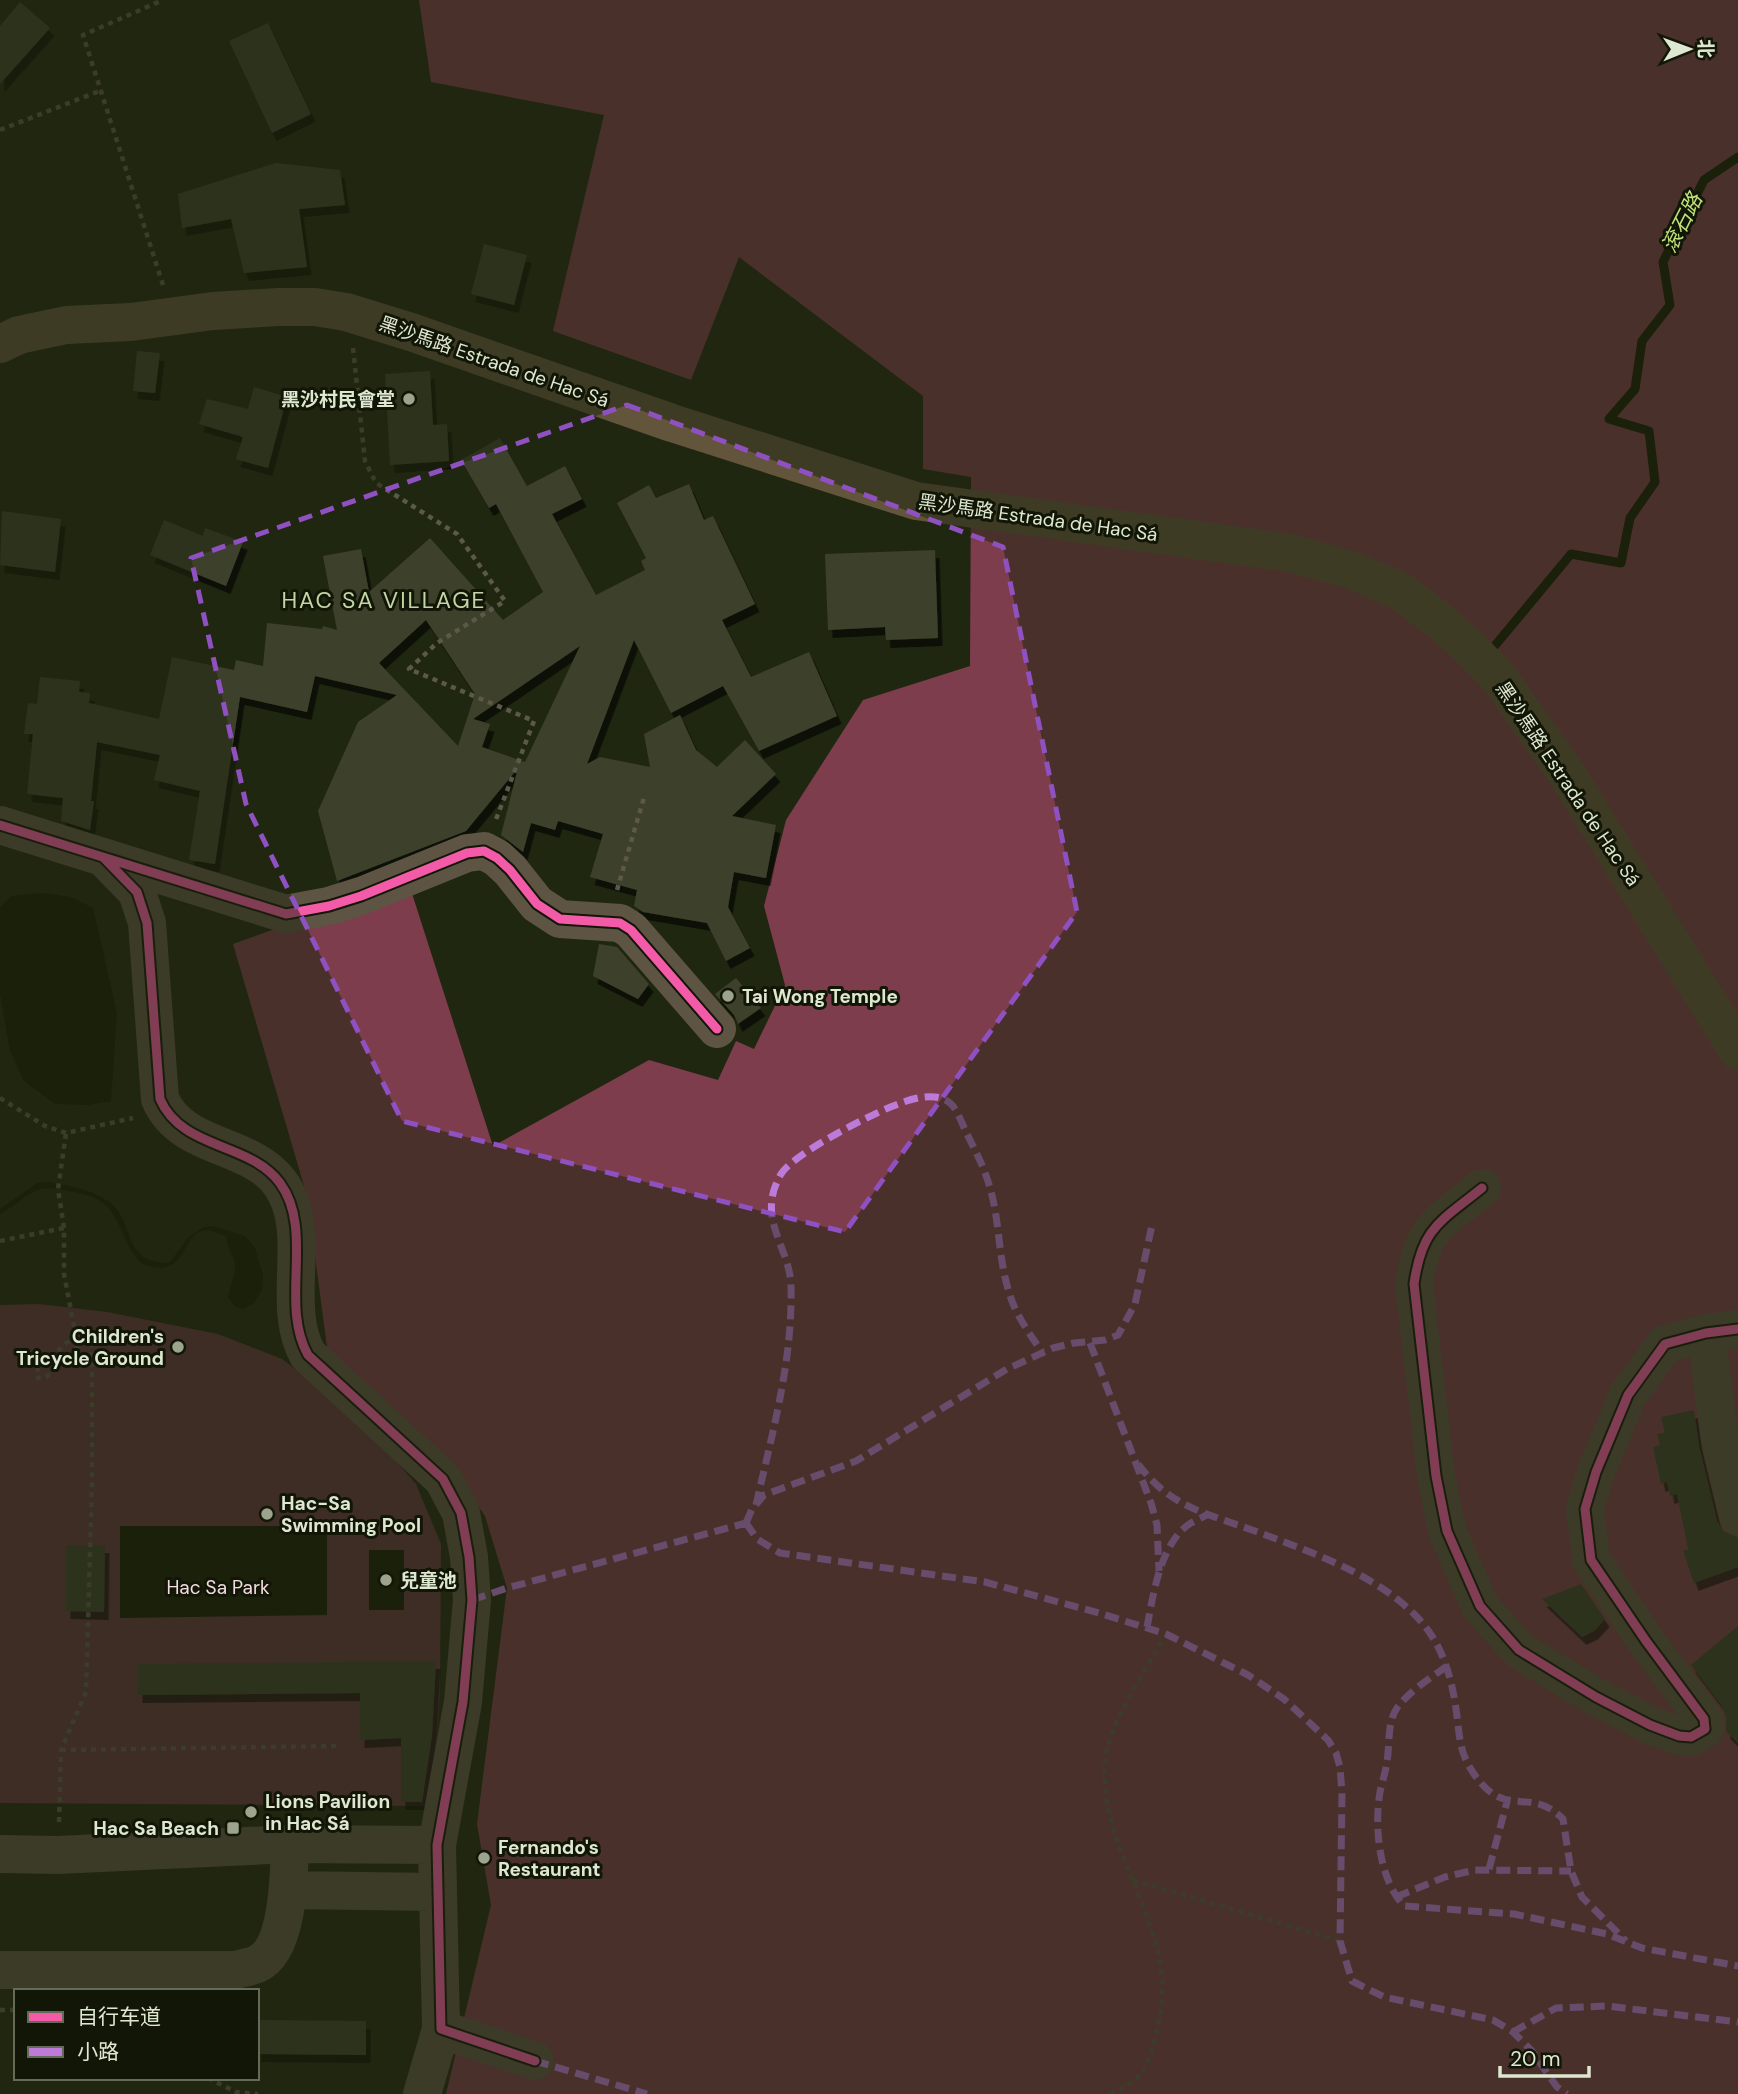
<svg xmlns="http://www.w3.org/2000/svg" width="1738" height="2094" viewBox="0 0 1738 2094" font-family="'DM Sans','Noto Sans SC',sans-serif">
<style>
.green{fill:#5f353d}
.forest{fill:#7d3d4c}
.water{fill:#121903}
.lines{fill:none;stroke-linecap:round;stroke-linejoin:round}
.stream{stroke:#121903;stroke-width:9}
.building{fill:#3d402c;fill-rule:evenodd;filter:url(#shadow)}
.path{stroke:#5c584a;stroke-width:4.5;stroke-dasharray:5 5;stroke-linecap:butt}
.minor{stroke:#5d5443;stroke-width:38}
.major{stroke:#63543c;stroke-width:38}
.quiet{stroke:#bd7bd9;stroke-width:7;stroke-dasharray:14 7;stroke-linecap:butt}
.cycleway-casing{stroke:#111606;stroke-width:13}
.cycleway{stroke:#f35aa7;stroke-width:9}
.marked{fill:none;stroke:#8f51c2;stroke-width:5;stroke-dasharray:14 9;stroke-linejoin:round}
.poi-dot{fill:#9ca48d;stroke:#111606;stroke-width:2.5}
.labels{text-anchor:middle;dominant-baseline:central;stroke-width:6;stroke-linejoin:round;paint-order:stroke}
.street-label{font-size:19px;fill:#dee7d0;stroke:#111606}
.poi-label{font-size:19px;font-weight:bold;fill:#dee7d0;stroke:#111606;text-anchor:start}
.park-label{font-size:19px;fill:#f3dce0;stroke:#111606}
.water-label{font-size:21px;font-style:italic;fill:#c1e37c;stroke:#111606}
.quarter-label{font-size:23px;letter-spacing:2px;fill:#c3d4a7;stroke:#111606}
</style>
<defs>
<filter id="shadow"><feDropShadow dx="4.5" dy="8" stdDeviation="0" flood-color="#0009"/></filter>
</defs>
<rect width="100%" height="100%" fill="#202710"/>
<path class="green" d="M39 1304 107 1312 218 1334 282 1359 330 1396 376 1438 416 1484 441 1544 440 1692 437 1741 427 1806 0 1803V1305Z"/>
<path class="forest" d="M419 0H1738V2094H446L491 1905 477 1824 507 1588 485 1516 457 1475 329 1362 307 1196 233 944 408 881 493 1146 649 1060 718 1080 736 1041 754 1049 785 985 764 906 786 820 863 700 970 666 971 477 923 469V396L739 257 691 380 553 331 604 115 431 82Z"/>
<path class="water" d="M42 893 71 897 93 908 117 1013 111 1101 88 1105 55 1104 24 1081 10 1051 0 994V908L11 896Z
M49 1182C69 1186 91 1189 108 1201 138 1223 119 1262 169 1263L189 1237 204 1227 213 1226 245 1236 255 1248 263 1275 262 1290 253 1304 243 1309 236 1307 228 1298C229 1287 236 1275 235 1264 234 1253 225 1249 227 1237 220 1234 210 1228 201 1231 182 1238 185 1277 148 1266 126 1260 123 1217 103 1203 94 1196 83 1194 73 1192 61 1189 48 1186 36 1191 23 1196 13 1208 0 1214V1209L37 1183Z
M120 1526H327V1615L120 1618Z
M369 1550H404V1610H369Z"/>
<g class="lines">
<path class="stream" d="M1488 654 1571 554 1621 563 1630 518 1655 482 1649 431 1609 419 1635 389 1642 341 1670 305 1663 262 1704 180 1738 157"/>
</g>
<path class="building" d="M20 2 50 28 0 84V26Z
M268 23 311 114 272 133 229 41Z
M276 163 340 170 345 205 299 209 307 267 244 273 231 219 182 228 178 194Z
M484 244 527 255 514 305 471 294Z
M137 351 160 353 155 393 133 391Z
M430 371 433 425 447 424 449 461 390 465 385 374Z
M254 387 287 397 268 468 236 459 243 437 199 424 207 399 248 409Z
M500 438 527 486 565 466 582 499 552 514 596 595 645 570 641 561 646 558 617 503 649 485 656 498 689 484 704 520 713 516 755 604 722 620 751 677 809 652 837 716 759 751 723 686 671 713 634 640 587 764 600 757 650 767 644 734 680 715 696 750 717 767 745 740 776 774 732 816 776 825 766 878 734 872 728 907 750 948 726 961 707 923 643 912 634 906 637 890 590 877 603 834 558 821 555 830 531 823 523 852 501 835 518 768 466 831 337 881 318 811 358 722 397 695 315 676 307 712 240 697 215 864 189 860 200 791 154 780 160 755 97 742 91 801H94L90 830 61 821 63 798 27 794 33 734H24L28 703 37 704 40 677 80 681 79 692 90 693 89 703 159 719 172 657 234 670 236 660 263 666 267 623 322 629 323 626 337 630 323 556 361 549 369 592 430 538 503 620 543 592 496 504 489 508 461 460ZM426 620 475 694 458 746 379 663ZM580 646 525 762 482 747 490 724 473 719Z
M2 511 61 519 55 572 0 565Z
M164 520 203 536 205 528 243 542 226 586 150 555Z
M935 550 938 638 886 640 885 627 828 630 825 554Z
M599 944 617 947 649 984 638 999 593 976Z
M736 978 761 1008 738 1024 734 1015 715 994Z
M1694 1410 1699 1446 1717 1521 1723 1531 1737 1537 1738 1541V1567L1694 1583 1683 1551 1688 1549 1677 1494 1670 1496 1667 1482 1661 1484 1653 1447 1660 1445 1657 1434 1665 1433 1661 1417Z
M66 1545H105L104 1612 66 1611Z
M1581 1584 1605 1619 1594 1631 1582 1637 1542 1599Z
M1738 1626V1743L1726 1731V1717L1722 1706 1691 1665Z
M436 1661 432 1736 422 1802H401V1738L360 1740V1693L138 1695V1664Z
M257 2020 366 2021V2055L257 2054Z"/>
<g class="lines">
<path class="path" d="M0 130 102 90
M163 285 83 35 163 0
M353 348 365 461 376 483 457 534 505 601 437 643 409 669 534 721 495 822
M617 890 645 794
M0 1098 45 1126 66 1133 133 1118
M0 1241 64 1228
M61 1750 336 1746
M59 1822 61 1750 86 1692 92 1483V1343L84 1341 46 1377 38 1378 36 1375 38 1368 70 1340 74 1326 64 1274V1228L58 1189 66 1133
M1133 1880 1340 1941
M0 2010H16
M208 2078 236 2092 258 2094
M1110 2094C1142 2080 1148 2068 1156 2035 1160 2016 1164 1997 1162 1977 1155 1903 1099 1839 1105 1762 1108 1724 1147 1668 1166 1634"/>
<path class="minor" d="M0 825 286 914 329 906 361 896 467 853 484 851 497 858 510 870 537 904 560 919 620 923 631 930 717 1029
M103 857 137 892 147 923 160 1099C182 1150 250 1142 280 1183 315 1231 279 1304 308 1355L443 1479 461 1513 469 1557 472 1600 463 1702 437 1845 441 2029 535 2061
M1482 1188C1440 1222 1422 1227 1414 1284L1436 1476 1447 1531 1480 1606 1519 1650 1596 1697 1650 1725 1679 1736 1691 1737 1705 1729 1704 1719 1646 1641 1591 1560 1585 1509 1596 1472 1628 1395 1665 1344 1706 1333 1738 1329
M1706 1333 1720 1441 1738 1516
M0 1854 58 1855 290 1844 437 1845
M288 1890 437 1892
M0 1970H235C242 1968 251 1967 257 1964 289 1950 289 1873 290 1844
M422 2094 441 2029"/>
<path class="major" d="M0 344 19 335 66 325 131 322 213 311 279 307H315L346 312 411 332 672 423 916 501 1290 553 1351 570 1400 591 1440 621 1470 648 1500 679 1570 779 1738 1051"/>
<path class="quiet" d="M1090 1343 1151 1503 1157 1525 1159 1571
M1138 1464C1171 1508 1206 1513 1255 1531 1308 1551 1373 1573 1414 1614 1440 1639 1451 1673 1456 1709 1460 1735 1458 1751 1474 1774 1506 1821 1530 1785 1563 1819L1571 1871 1582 1897 1626 1941
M756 1505C772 1434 793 1360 791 1286 790 1246 755 1219 781 1174 793 1154 870 1115 893 1106 910 1099 939 1089 953 1106 959 1114 963 1126 967 1134 976 1152 985 1169 990 1188 1000 1222 998 1258 1009 1292 1015 1314 1029 1333 1042 1352
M746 1523 757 1539 780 1553 985 1582 1099 1613 1166 1634 1248 1675 1284 1699 1328 1740 1336 1753 1340 1767 1342 1793 1340 1941 1352 1981 1384 1997 1493 2020 1513 2032 1532 2051 1557 2087 1567 2094
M746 1523 752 1509 764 1495 856 1461 1007 1369 1053 1348 1074 1343 1105 1340 1118 1335 1135 1304 1152 1225
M472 1600 507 1588 746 1523
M1147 1627C1153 1596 1160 1545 1188 1525 1194 1521 1202 1518 1208 1514
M1447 1666C1431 1678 1409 1691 1397 1708 1387 1722 1390 1744 1387 1761 1386 1771 1382 1782 1380 1792 1374 1828 1379 1879 1404 1906L1514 1914 1607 1934 1642 1948 1738 1966
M1489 1869 1507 1802
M1396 1897 1445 1877 1475 1870 1571 1871
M1513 2032 1556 2008 1607 2006 1738 2022
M535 2061 647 2094"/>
<defs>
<path id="cycleway" d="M0 825 286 914 329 906 361 896 467 853 484 851 497 858 510 870 537 904 560 919 620 923 631 930 717 1029
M103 857 137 892 147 923 160 1099C182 1150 250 1142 280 1183 315 1231 279 1304 308 1355L443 1479 461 1513 469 1557 472 1600 463 1702 437 1845 441 2029 535 2061
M1482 1188C1440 1222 1422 1227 1414 1284L1436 1476 1447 1531 1480 1606 1519 1650 1596 1697 1650 1725 1679 1736 1691 1737 1705 1729 1704 1719 1646 1641 1591 1560 1585 1509 1596 1472 1628 1395 1665 1344 1706 1333 1738 1329"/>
</defs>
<use href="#cycleway" class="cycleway-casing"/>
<use href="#cycleway" class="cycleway"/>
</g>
<path d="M0 0H1738V2094H0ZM627 405 1003 547 1077 912 845 1232 402 1121 246 804 191 558Z" fill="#202710" fill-opacity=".55" fill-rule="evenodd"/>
<path class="marked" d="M627 405 1003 547 1077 912 845 1232 402 1121 246 804 191 558Z"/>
<g class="poi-dot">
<circle cx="409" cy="399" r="7"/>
<circle cx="728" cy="996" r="7"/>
<circle cx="178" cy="1347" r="7"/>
<circle cx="267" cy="1514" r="7"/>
<circle cx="386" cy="1580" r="7"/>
<circle cx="251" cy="1812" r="7"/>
<rect x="226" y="1821" width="14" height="14" rx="3.5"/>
<circle cx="484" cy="1858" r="7"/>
</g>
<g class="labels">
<g class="street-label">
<text transform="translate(494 362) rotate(19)">黑沙馬路 Estrada de Hac Sá</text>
<text transform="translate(1038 518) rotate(8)">黑沙馬路 Estrada de Hac Sá</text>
<text transform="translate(1568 784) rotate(56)">黑沙馬路 Estrada de Hac Sá</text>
</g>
<g class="poi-label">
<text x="395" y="399" text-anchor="end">黑沙村民會堂</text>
<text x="742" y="996">Tai Wong Temple</text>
<text x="164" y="1336" text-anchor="end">Children's<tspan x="164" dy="22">Tricycle Ground</tspan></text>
<text x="281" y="1503">Hac-Sa<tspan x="281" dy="22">Swimming Pool</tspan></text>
<text x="400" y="1580">兒童池</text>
<text x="265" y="1801">Lions Pavilion<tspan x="265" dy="22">in Hac Sá</tspan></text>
<text x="219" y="1828" text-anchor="end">Hac Sa Beach</text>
<text x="498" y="1847">Fernando's<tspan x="498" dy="22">Restaurant</tspan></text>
</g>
<g class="park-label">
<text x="218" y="1587">Hac Sa Park</text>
</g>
<g class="water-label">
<text transform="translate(1682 223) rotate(-63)">滾石路</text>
</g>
<g class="quarter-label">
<text x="384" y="600">HAC SA VILLAGE</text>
</g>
</g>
<rect x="14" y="1989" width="245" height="91" fill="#111606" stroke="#636a57" stroke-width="2"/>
<rect x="28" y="2012" width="35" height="10" fill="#f35aa7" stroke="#636a57" stroke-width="2"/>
<text x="77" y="2024" font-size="21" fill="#dee7d0">自行车道</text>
<rect x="28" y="2047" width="35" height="10" fill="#bd7bd9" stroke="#636a57" stroke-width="2"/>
<text x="77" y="2059" font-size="21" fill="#dee7d0">小路</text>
<g transform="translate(1689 49) rotate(89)" stroke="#111606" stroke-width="5" paint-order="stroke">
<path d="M0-5L12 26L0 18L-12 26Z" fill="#dee7d0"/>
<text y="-10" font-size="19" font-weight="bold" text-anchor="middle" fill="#dee7d0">北</text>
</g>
<path d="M1500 2066v10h89v-10" fill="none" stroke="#dee7d0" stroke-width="3.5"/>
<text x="1510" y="2066" font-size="21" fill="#dee7d0" stroke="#111606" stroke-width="5" paint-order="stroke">20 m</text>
</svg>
